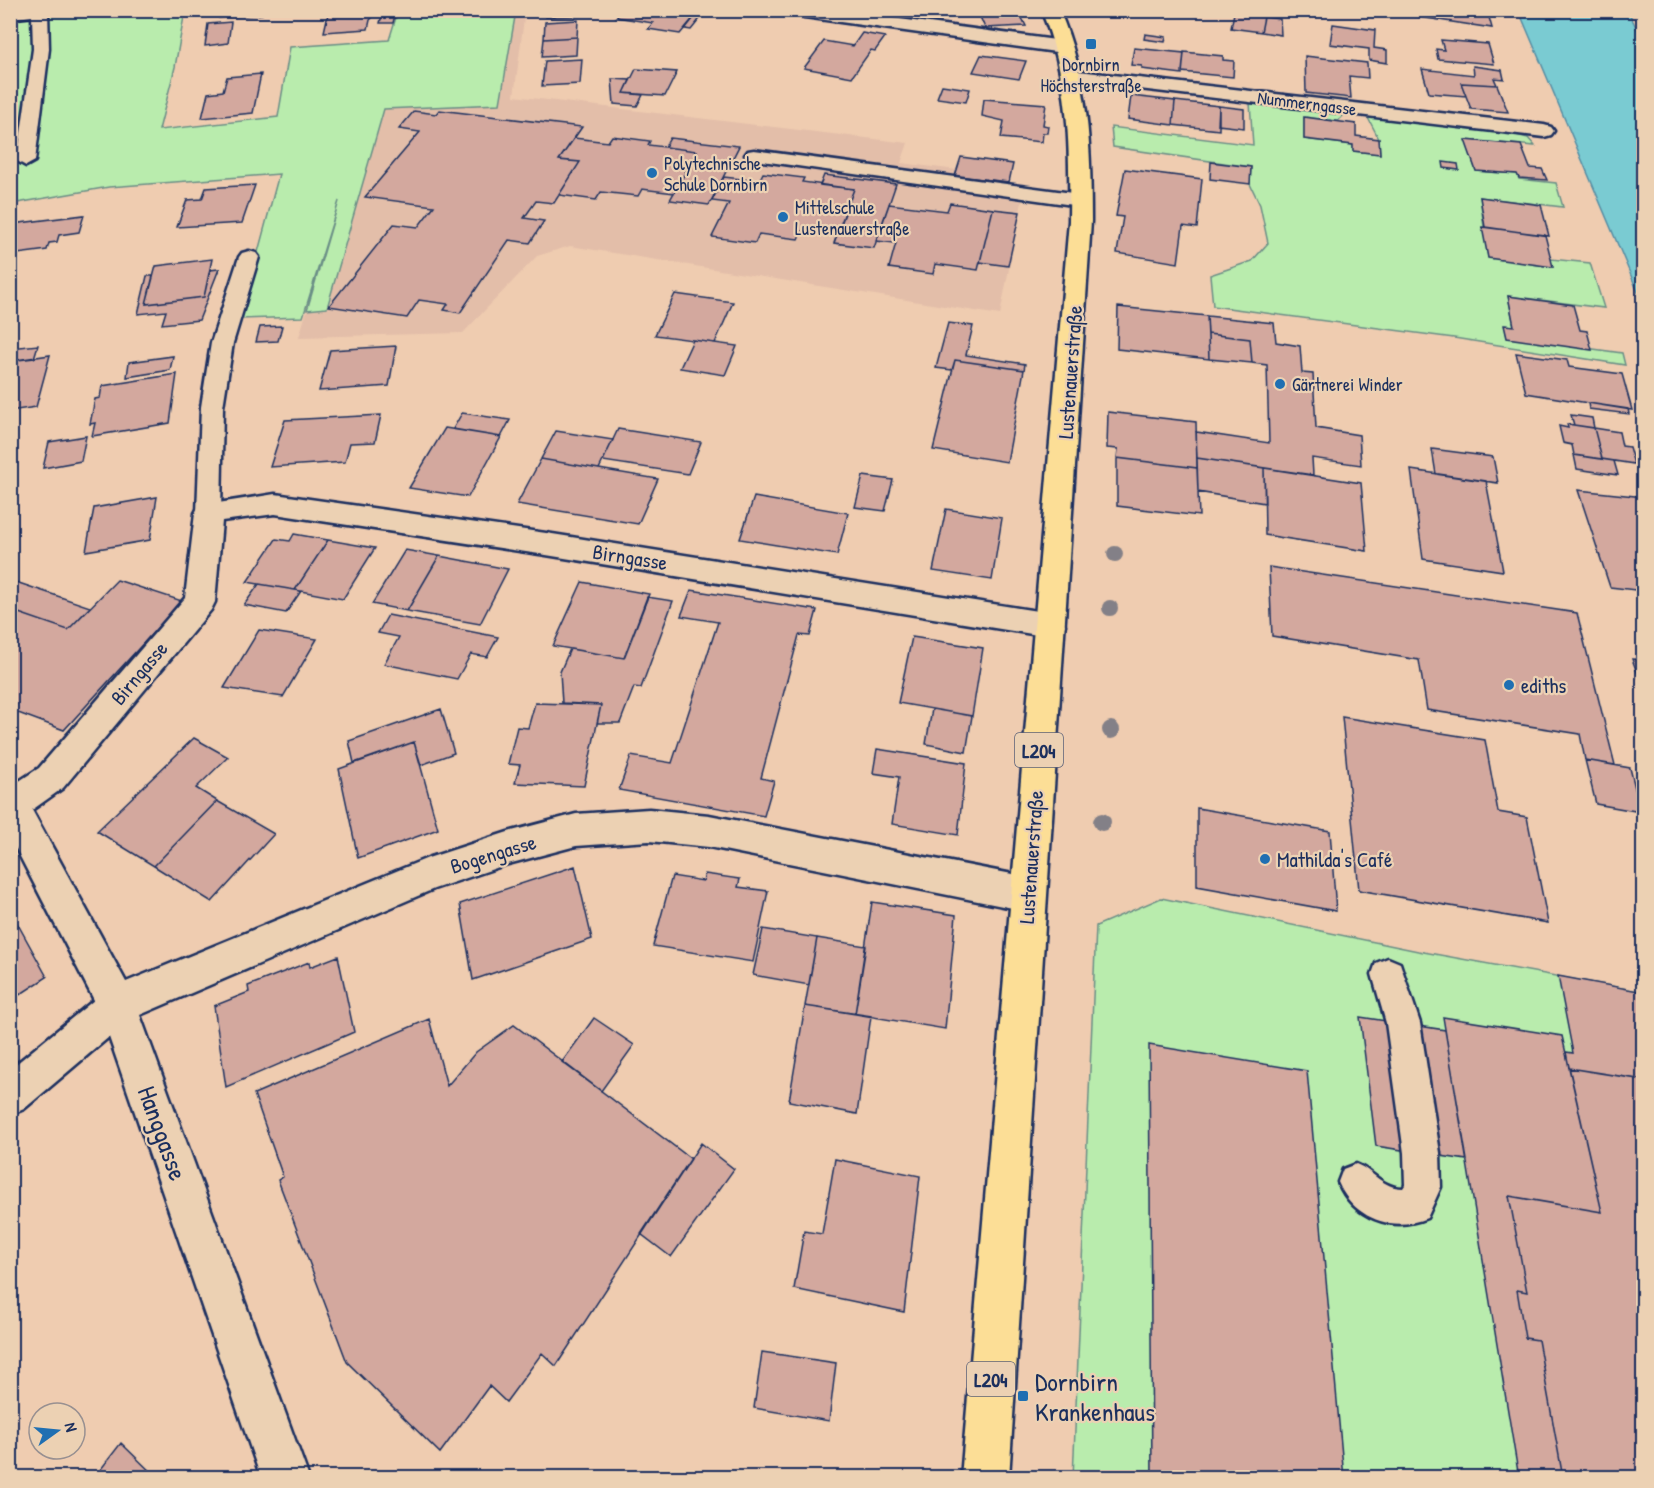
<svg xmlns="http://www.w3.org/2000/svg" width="1654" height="1488" viewBox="0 0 1654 1488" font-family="'Patrick Hand',sans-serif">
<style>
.built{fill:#e3bea9}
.green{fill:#b9ecad;stroke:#6a8e86;stroke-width:1.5}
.water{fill:#7acbd2;stroke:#548da4;stroke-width:1.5}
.building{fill:#d3a89e;stroke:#1b2f5e;stroke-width:1.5}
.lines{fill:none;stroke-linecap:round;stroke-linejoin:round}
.lane-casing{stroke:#1b2f5e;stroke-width:5}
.street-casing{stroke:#1b2f5e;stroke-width:5}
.primary-casing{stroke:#1b2f5e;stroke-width:5}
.lane{fill:#ecd1b3;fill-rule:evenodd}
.street{fill:#ecd1b3;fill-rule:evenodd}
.primary{fill:#fcde96;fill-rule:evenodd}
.tree{fill:#838087}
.poi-dot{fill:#1f6fb2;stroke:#ecd1b3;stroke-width:2}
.labels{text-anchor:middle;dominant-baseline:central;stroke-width:4.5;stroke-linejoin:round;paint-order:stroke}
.far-poi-label{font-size:18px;fill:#1b2f5e;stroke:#ecd1b3;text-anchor:start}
.far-street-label{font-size:18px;fill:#1b2f5e;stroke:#ecd1b3}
.shield{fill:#ecd1b3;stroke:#5a6078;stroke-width:1.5}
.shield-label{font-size:20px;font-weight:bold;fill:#1b2f5e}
.street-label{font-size:21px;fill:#1b2f5e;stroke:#ecd1b3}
.poi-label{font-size:21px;fill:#1b2f5e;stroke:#ecd1b3;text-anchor:start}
.near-street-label{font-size:26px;fill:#1b2f5e;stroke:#ecd1b3}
.near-poi-label{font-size:26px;fill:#1b2f5e;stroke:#ecd1b3;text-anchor:start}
</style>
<rect width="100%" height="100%" fill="#efccb0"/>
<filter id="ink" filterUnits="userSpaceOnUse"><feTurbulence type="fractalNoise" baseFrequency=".0167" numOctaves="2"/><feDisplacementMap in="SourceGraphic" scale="12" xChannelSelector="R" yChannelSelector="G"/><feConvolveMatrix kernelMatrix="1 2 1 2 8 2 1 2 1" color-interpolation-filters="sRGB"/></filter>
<g filter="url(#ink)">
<path class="built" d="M398 11H525L514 96 908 143 901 163 957 170 956 176 1025 186 1000 315 570 246 537 256 463 333 299 337Z"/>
<path class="green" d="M11 11H185L175 67 159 130 278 117 290 47 389 40 398 11H516L500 104 384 109 327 308 307 310 339 201 303 317 240 319 279 174 109 187 11 204Z
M1250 103 1345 114 1338 121 1304 117V139L1353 145V151L1380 154 1379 139 1367 116 1508 133 1528 138 1535 146 1466 140 1476 171 1517 174 1519 179 1556 183 1563 207 1480 197 1488 257 1552 267 1551 259 1590 263 1604 308 1508 296 1514 326 1505 325 1507 337 1622 353 1625 365 1454 338 1213 306 1210 275 1252 261 1268 243 1260 205 1250 184 1251 167 1113 147 1111 127 1253 145Z
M1161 898 1418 951 1643 992V1477L1073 1478 1096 926Z"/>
<path class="water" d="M1519 11H1628L1643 41V304Z"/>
<path class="building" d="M220 10H262V14L219 18Z
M329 10H379L370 20 368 29 324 32Z
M546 10H575L574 16 546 17Z
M622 10H700L680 34 648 29 653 23 616 17Z
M977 10H1018L1026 26 985 28Z
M1373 10H1487L1492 28Z
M383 11H396L393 23H380Z
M1234 13 1264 17 1261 32 1231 28Z
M697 14 703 15 691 30 685 29Z
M1264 17 1280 19 1281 35 1261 32Z
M578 20 577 37 544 39 545 22Z
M231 22 228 43 205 46 208 24Z
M1333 24 1375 30 1374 48 1387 50V63L1369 60V49L1330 44Z
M862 33 885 37 875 51 871 50 852 77 804 68 824 41 853 46Z
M1145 34 1166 37 1165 42 1144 39Z
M577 37 576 55 542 57 544 39Z
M1441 40 1488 44 1494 64 1438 59 1436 49 1444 50Z
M1134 48 1184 53 1182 74 1142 69V66L1131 65Z
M1184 52 1223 56V60L1234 61 1233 77 1182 72Z
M981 55 1026 61 1019 79 973 72Z
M1305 56 1367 63 1368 78 1349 76 1351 98 1306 93Z
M582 59 580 84 542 86 545 61Z
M1473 66 1502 70 1504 79 1494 78 1497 85 1461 83 1466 96 1429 93 1422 69 1474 75Z
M636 69 677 72 665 96 624 93Z
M261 74 253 113 202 118 208 93 223 91 227 77Z
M612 79 630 80 624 93 643 95 637 106 614 104Z
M1461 83 1497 85 1508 112 1471 109Z
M942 85 970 89 966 102 937 98Z
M1131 96 1175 101 1173 125 1128 119Z
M984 99 1046 104 1043 125 1048 126 1047 133H1043L1042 142 1001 138 1004 121 982 116Z
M1175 101 1219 106V130L1173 125Z
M1219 106 1244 109V128L1218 125Z
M439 110 582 127 559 160 580 162 554 203 536 201 524 218 544 221 530 243 509 240 460 313 444 310 448 304 419 300 407 318 329 306 394 224 418 227 434 206 365 197 420 132 399 129 414 111 436 114Z
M1304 117 1356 124V136L1379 139 1380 154 1353 151V145L1304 139Z
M612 136 650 141 648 145 697 151 674 193 642 189 638 196 601 192 596 200 559 195 580 162 559 160 574 138 608 142Z
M670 138 739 146 709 205 670 200 697 151 665 147Z
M1465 140 1521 145 1530 168 1542 169 1547 180 1519 178 1517 174 1476 171Z
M961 157 1013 164 1009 182 955 176Z
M1211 162 1251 167 1250 184 1210 179Z
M1443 162 1458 164 1459 170 1444 168Z
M1125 169 1202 179 1197 228 1183 226 1178 263 1117 253 1123 217 1116 216Z
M763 173 804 178 802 182 854 189 836 236 802 231 798 239 759 234 755 243 712 237 729 203 712 201 724 177 759 181Z
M824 175 896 184 874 248 834 243 854 189 820 185Z
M255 185 242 223 177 227 187 200 202 199 206 188Z
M1480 197 1541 205 1549 236 1485 227Z
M950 203 993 209 978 270 935 264 933 274 889 268 896 243 876 241 889 204 947 211Z
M993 209 1020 212 1008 266 980 262Z
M84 215 79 232 59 235 57 242 49 243 47 250 10 255 12 224Z
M1482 227 1545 235 1553 267 1488 258Z
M212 259 204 297 146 304 156 266Z
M219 269 199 320 162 324 166 311 138 314 147 276H153L146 304 204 297 210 270Z
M675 294 733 302 715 343 655 335Z
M1508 296 1573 305 1580 330 1587 331 1592 350 1507 338 1504 325 1514 326Z
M1118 307 1207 316 1209 359 1117 349Z
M1207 316 1274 323 1276 342 1300 346 1302 373 1313 374 1316 428 1359 435 1361 465 1312 458 1313 475 1197 458 1196 432 1269 443 1267 365 1252 363 1250 339 1208 334Z
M948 323 973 326 966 355 1025 364 1024 370 955 360 952 370 936 368Z
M282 326 278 341 256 342 260 327Z
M1208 334 1250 339 1252 363 1209 359Z
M693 340 737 346 725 375 680 368Z
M38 345 34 358 10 361V348Z
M396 346 389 386 319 391 330 350Z
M1516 353 1567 360 1569 367 1622 374 1632 410 1526 393Z
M50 355 36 407 10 411V361Z
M173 356 170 370 127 377 129 362Z
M955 360 1024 370 1007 462 933 450Z
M177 374 170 423 92 436 95 423 90 424 95 399 100 398 102 386Z
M1588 403 1628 409 1629 414 1589 409Z
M1108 412 1196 422 1197 468 1117 458 1118 449 1107 448Z
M462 413 510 420 501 437 453 429Z
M381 415 375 442 350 443 345 462 270 467 285 420Z
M1571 415 1592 418 1594 428 1574 425Z
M1567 424 1594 428 1602 459 1574 455 1572 445 1563 443 1559 426 1568 428Z
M445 428 501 437 468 497 409 488Z
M1594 428 1619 432 1622 446 1629 447 1634 464 1602 459Z
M618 429 701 442 688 474 603 461Z
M556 431 613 440 599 469 541 459Z
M86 436 81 461 43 468 49 442Z
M1432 449 1493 457 1498 483 1436 474Z
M1574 455 1614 461 1618 475 1577 469Z
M1117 458 1197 468 1199 516 1117 506Z
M1197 458 1264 468 1265 503 1198 492Z
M541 459 599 469 658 479 638 524 517 504Z
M1264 468 1361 483 1367 551 1265 535Z
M1411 470 1486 481 1503 571 1423 559Z
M863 476 893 480 885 511 855 507Z
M1578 490 1644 497V591L1610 587Z
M157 497 150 540 86 551 94 508Z
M754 497 848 513 837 555 740 539Z
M946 509 1002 518 992 580 933 571Z
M294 534 328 540 295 590 247 582 276 539 290 541Z
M328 540 375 548 343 599 295 590Z
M405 550 439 556 407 611 372 604Z
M439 556 508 569 480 624 407 611Z
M1269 567 1577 613 1615 765 1585 760 1580 734 1427 710 1419 660 1272 636Z
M10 580 90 607 68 630 10 610Z
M117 580 182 601 64 730 10 710V610L68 630Z
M582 582 649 594 624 658 553 646Z
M259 584 301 591 286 613 244 605Z
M691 590 817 610 810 636 799 635 761 778 774 781 764 816 619 790 631 756 672 763 718 622 681 616Z
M647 597 673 601 641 688 634 687 620 723H597L601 705 562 703 560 672 570 649 624 658Z
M388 615 498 637 487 657 471 654 457 679 384 664 399 637 378 633Z
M259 630 317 639 283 697 224 688Z
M912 637 983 648 972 716 898 703Z
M1632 659 1644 660V685H1642Z
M535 703 601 705 584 786 515 783 520 765 508 764 517 727 528 728Z
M441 709 454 753 421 765 414 742 354 763 349 741Z
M932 709 972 716 966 752 926 744Z
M1342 717 1485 740 1498 812 1527 817 1548 923 1359 890Z
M194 738 228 757 196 788 217 801 154 866 97 831Z
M414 742 438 829 358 858 339 769Z
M877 749 966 763 958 835 892 824 899 777 873 773Z
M1585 760 1630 768 1641 812 1596 804Z
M217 801 274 834 212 902 154 866Z
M1197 808 1330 831 1336 911 1197 886Z
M575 866 592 939 473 980 460 904Z
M705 874 740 879 738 887 768 891 753 962 653 946 672 876 703 881Z
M872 902 956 915 945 1029 855 1014Z
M10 910 47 977 10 1001Z
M763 929 817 938 809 985 753 975Z
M817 938 866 946 855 1014 805 1006Z
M338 956 354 1032 226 1087 214 1006 249 992 248 986 309 962 310 967Z
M1558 976 1644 992V1080L1569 1068 1566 1052 1573 1053Z
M805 1006 871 1016 857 1114 789 1101Z
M1360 1017 1445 1030 1467 1160 1376 1146Z
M1443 1017 1562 1036 1602 1212 1509 1196 1527 1292 1517 1290 1525 1338 1538 1340 1563 1478H1519Z
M594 1018 634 1045 601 1091 562 1062Z
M429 1019 447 1086 476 1052 514 1025 691 1159 556 1366 542 1353 506 1402 489 1386 440 1453 347 1362 278 1180 283 1177 254 1094Z
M1149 1045 1307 1071 1344 1478H1152Z
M1569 1068 1644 1080V1478H1563L1538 1340 1525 1338 1517 1290 1527 1292 1509 1196 1602 1212Z
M701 1143 734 1169 671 1257 641 1234Z
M835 1159 920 1176 904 1312 794 1289 804 1231 822 1234Z
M762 1352 836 1363 829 1421 754 1408Z
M121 1443 157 1478H94Z"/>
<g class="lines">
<defs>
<path id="lane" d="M10 10H48L49 49 35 161 26 166 17 161 33 49 32 16 10 19Z
M754 150 1080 194 1089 200 1080 206 748 159 745 155 748 151Z
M249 251 256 253 259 257 233 343 223 407 221 513 218 519 209 522 200 519 197 513 201 407 211 343 239 257 242 253Z
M1388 958 1400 963 1420 1023 1440 1153 1441 1187 1427 1218C1392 1233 1353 1218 1338 1182L1343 1169 1356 1164C1374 1171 1382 1188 1403 1188L1405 1185 1404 1153 1386 1023 1372 974 1376 963Z"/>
<path id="street" d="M781 10H833L1063 41 1072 47 1063 53 790 15Z
M1070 70 1544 125 1551 127 1554 131 1551 135 1544 137 1063 80 1060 76Z
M275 494 546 533 1050 613 1061 616 1065 625 1061 634 1050 637 546 555 275 514 222 521 215 602 211 610 63 788 32 810 126 982 428 858 508 832 576 814 649 809 709 815 1028 877 1041 882 1046 894 1041 906 1028 911 709 847 649 841 576 846 508 864 434 889 140 1015 309 1478H261L109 1037 24 1109 10 1115V1069L94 1000 10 837V787L39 768 185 598 195 513 199 506Z"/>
<path id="primary" d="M1041 10H1059C1089 78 1091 149 1091 221L1009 1478H961L1069 221C1070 149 1070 78 1041 10Z"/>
</defs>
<use href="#lane" class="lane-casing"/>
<use href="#street" class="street-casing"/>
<use href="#primary" class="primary-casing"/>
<use href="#lane" class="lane"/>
<use href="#street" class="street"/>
<use href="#primary" class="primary"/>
</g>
<g class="tree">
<circle cx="1115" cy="554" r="8"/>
<circle cx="1110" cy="608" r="8"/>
<circle cx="1111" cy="730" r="9"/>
<circle cx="1102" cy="822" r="9"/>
</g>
</g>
<g class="poi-dot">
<rect x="1085" y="38" width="12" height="12" rx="3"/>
<circle cx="652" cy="173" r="6"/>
<circle cx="783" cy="217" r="6"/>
<circle cx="1280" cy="384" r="6"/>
<circle cx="1509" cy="685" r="6"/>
<circle cx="1265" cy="859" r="6"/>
<rect x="1017" y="1390" width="12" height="12" rx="3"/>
</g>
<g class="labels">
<g class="far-poi-label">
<text x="1091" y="64" text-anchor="middle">Dornbirn<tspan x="1091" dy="21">Höchsterstraße</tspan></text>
<text x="664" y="163">Polytechnische<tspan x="664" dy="21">Schule Dornbirn</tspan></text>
<text x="795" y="207">Mittelschule<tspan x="795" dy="21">Lustenauerstraße</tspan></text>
<text x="1292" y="384">Gärtnerei Winder</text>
</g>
<g class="far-street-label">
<text transform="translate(1307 103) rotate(7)">Nummerngasse</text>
</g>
<g class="shield">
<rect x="1015" y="733" width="48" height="34" rx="4.5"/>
<rect x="967" y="1362" width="48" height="34" rx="4.5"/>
</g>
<g class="shield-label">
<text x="1039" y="750">L204</text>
<text x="991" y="1379">L204</text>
</g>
<g class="street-label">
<text transform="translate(1070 372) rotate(-86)">Lustenauerstraße</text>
<text transform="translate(630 557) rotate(9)">Birngasse</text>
<text transform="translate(139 673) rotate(-50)">Birngasse</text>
<text transform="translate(493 854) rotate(-17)">Bogengasse</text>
<text transform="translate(1031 857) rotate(-86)">Lustenauerstraße</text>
</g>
<g class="poi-label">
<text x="1521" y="685">ediths</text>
<text x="1277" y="859">Mathilda's Café</text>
</g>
<g class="near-street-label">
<text transform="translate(163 1133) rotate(70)">Hanggasse</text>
</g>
<g class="near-poi-label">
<text x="1035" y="1381">Dornbirn<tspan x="1035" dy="30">Krankenhaus</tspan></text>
</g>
</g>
<rect width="1654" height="1488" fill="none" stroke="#ecd1b3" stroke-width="36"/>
<rect x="18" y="18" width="1618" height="1452" fill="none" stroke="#1b2f5e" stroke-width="2" filter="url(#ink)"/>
<g transform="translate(57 1431) rotate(75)"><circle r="28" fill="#ecd1b3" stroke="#989091" stroke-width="1.5"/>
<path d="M0-4.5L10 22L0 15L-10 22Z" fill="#1f6fb2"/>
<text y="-9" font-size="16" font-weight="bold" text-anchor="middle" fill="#1b2f5e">N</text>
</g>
</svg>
